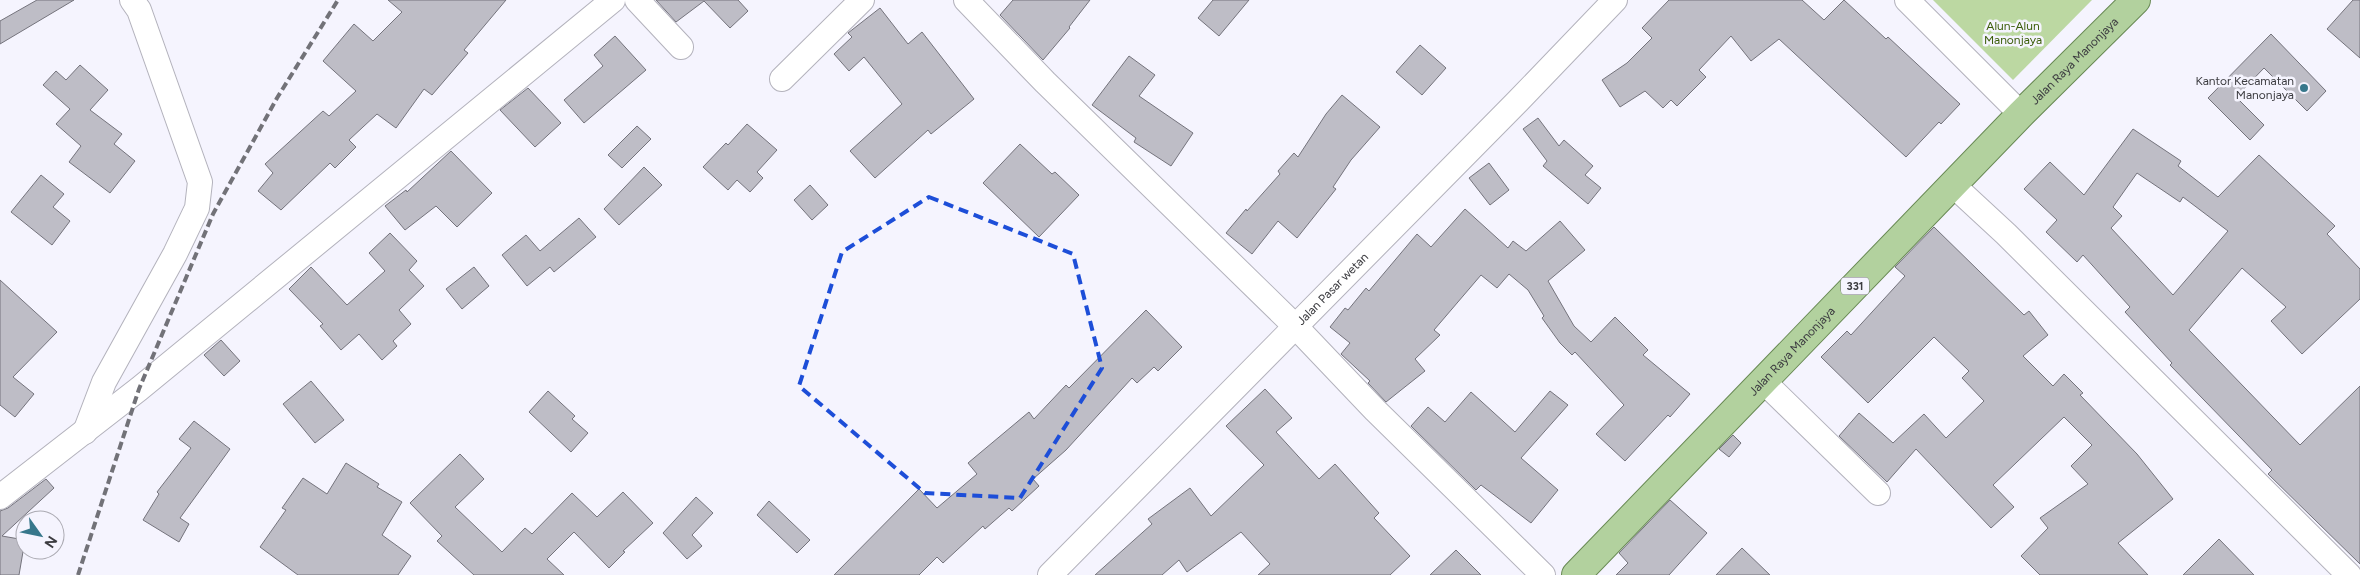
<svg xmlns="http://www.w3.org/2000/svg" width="2360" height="575" viewBox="0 0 2360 575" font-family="Figtree,sans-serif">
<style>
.green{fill:#bcd8a2}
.building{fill:#bebdc6;stroke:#74737c;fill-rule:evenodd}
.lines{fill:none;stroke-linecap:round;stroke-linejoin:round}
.minor-casing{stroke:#b3b2bc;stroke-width:26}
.primary-casing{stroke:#688954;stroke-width:30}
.minor{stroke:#fff;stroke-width:24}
.primary{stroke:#b2d19e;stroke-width:28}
.rail{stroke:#727278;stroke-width:4;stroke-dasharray:8 4;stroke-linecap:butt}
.marked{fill:none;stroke:#1d4ed8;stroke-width:4;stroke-dasharray:10 6;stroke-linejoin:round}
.poi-dot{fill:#37778b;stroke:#f5f4fe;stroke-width:2}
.labels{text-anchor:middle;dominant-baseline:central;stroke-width:5;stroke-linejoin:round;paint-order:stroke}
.shield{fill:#f5f4fe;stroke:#747379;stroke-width:1}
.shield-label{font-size:11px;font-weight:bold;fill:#3c3c40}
.park-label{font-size:12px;fill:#3b5d0a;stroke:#f5f4fe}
.street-label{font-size:12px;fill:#3c3c40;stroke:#f5f4fe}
.poi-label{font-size:12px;fill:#3c3c40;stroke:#f5f4fe;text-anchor:end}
</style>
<rect width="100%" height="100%" fill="#f5f4fe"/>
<path class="green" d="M1933 0H2092L2013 80Z"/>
<path class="building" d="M37 0H74L0 44V21Z
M388 0H506L464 50 468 53 432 95 424 89 396 128 377 114 349 140 356 147 335 168 330 163 281 210 258 191 273 173 265 164 323 111 329 116 356 91 323 61 354 24 373 41 402 12Z
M656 0H738L748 11 730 28 704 1 676 22Z
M1013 0H1090L1069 27 1070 28 1043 60 1000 15Z
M1213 0H1249L1219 36 1198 18Z
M1669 0H1802L1824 20 1844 0 1886 39 1888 37 1960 104 1941 124 1939 122 1906 157 1779 39 1751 61 1731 36 1699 70 1706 77 1677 106 1671 100 1663 108 1645 91 1620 107 1602 80 1627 63 1652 38 1642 28Z
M2353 0H2360V58L2327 29Z
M880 8 908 44 922 32 974 99 931 134 928 130 875 178 850 151 902 104 864 57 849 71 834 54 852 37 848 33Z
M2271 34 2326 91 2307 111 2264 68 2236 97 2264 125 2250 140 2208 98Z
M615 36 646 70 584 123 564 100 603 66 594 55Z
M1420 45 1446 68 1422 95 1396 72Z
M1129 56 1155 75 1139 96 1193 133 1171 166 1134 142 1136 138 1092 105Z
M80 65 108 90 90 110 122 134 114 144 135 161 110 193 69 162 81 146 56 124 70 109 43 85 56 71 66 80Z
M528 88 561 123 535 147 500 110Z
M1342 95 1380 127 1351 160 1333 187 1336 189 1297 238 1278 221 1252 254 1226 233 1246 209 1247 211 1280 174 1278 171 1294 153 1298 157 1326 114Z
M1538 118 1559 146 1564 140 1593 166 1585 175 1601 188 1588 204 1543 166 1547 161 1523 129Z
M747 124 777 150 757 172 763 178 750 192 737 180 728 190 703 167 726 143 728 145Z
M637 126 651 139 622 168 608 155Z
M2133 129 2181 161 2178 166 2218 197 2259 155 2335 226 2327 234 2360 269V299L2302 354 2271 321 2286 307 2242 268 2189 330 2300 445 2360 386V564L2268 474 2272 470 2170 365 2172 363 2125 312 2130 307 2083 255 2077 262 2046 232 2057 220 2024 189 2050 162 2084 195ZM2137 173 2180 202 2183 197 2228 231 2173 295 2111 228 2122 216 2113 207Z
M1020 144 1052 174 1055 172 1079 195 1039 237 983 183Z
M451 151 492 193 457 227 436 206 405 230 385 206 406 190 407 192Z
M1489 163 1509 190 1490 205 1469 178Z
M644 167 662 185 619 225 604 209Z
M41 175 64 194 53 207 70 221 52 245 11 212Z
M810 185 828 205 812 220 794 200Z
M1465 209 1508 248 1513 241 1526 251 1560 221 1585 250 1548 281 1574 326 1591 342 1615 317 1648 350 1643 355 1690 394 1670 417 1668 415 1625 461 1596 434 1624 405 1575 352 1572 355 1560 343 1542 318 1544 316 1528 290 1509 274 1497 288 1481 275 1434 330 1440 335 1415 359 1425 371 1386 402 1368 383 1370 381 1341 354 1350 343 1330 327 1345 308 1348 310 1366 288 1369 291 1417 234 1431 247Z
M579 218 596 237 554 272 550 267 527 286 502 255 526 235 540 251Z
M1934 227 2024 315 2029 311 2048 335 2023 356 2053 386 2064 374 2083 393 2080 395 2137 454 2173 499 2118 543 2148 575H2040L2021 556 2048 528 2040 518 2088 484 2071 466 2092 445 2064 417 1993 485 2014 507 1991 528 1916 449 1887 482 1839 436 1859 413 1893 443 1924 414 1946 438 1984 401 1962 378 1969 371 1934 337 1868 403 1821 357 1847 331 1851 335 1905 276 1895 267Z
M390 233 417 261 409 270 424 286 399 310 411 324 393 341 397 346 382 360 359 334 341 350 320 326 323 324 289 289 311 267 347 305 385 271 369 253Z
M474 267 489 286 462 309 446 289Z
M0 280 57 332 13 377 34 394 15 417 0 405Z
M1146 310 1182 347 1158 371 1154 367 1137 383 1132 378 1066 450 1033 479 1039 486 1012 511 1009 508 985 529 983 526 943 563 937 557 919 575H834L919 489 937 508 977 474 968 463 1029 412 1034 419 1066 385 1069 388Z
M221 340 240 361 224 376 204 355Z
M311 381 344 420 315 443 283 404Z
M1265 389 1292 418 1276 432 1319 479 1335 464 1379 513 1374 518 1410 556 1390 575H1258L1270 564 1241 532 1187 572 1179 560 1162 575H1095L1152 524 1148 519 1190 488 1211 516 1264 465 1226 426Z
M548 391 575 416 572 419 588 433 571 452 529 412Z
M1550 391 1568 405 1521 458 1558 490 1531 523 1481 485 1476 490 1411 426 1428 407 1445 422 1471 392 1515 432Z
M194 421 230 449 180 518 189 524 179 542 143 520 159 494 157 492 191 448 179 439Z
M1733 435 1741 443 1729 457 1719 449Z
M460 454 484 479 455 507 502 552 525 528 532 534 572 493 597 517 623 492 653 523 623 551 625 552 609 568 574 532 547 559 564 575H474L437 541 442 536 410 503Z
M346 463 379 484 377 487 402 502 382 535 411 556 398 575H298L260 547 286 510 282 508 303 478 327 494Z
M46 479 54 488 2 536 25 540 19 575H0V511L8 508Z
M696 497 713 513 692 535 702 546 687 559 663 533Z
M1670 500 1707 533 1669 575H1616L1628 563 1619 553Z
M769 501 810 540 797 553 757 515Z
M2219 539 2254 575H2183Z
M1742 548 1770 575H1716Z
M1456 550 1481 575H1430Z"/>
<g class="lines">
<defs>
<g id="minor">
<path d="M637 0 681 47"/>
<path d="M966 0 1045 82 1296 327 1375 410 1543 575"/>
<path d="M1907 0 2021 114"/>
<path d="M782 79 862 0"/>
<path d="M1953 185 2006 234 2349 575"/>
<path d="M1763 381 1878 493"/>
<path d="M85 432 104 382 175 254 197 208 200 182 139 10 132 0"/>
<path d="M0 497 139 389 613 0"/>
<path id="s1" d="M1050 575 1518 101 1615 0"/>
</g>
<g id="primary">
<path id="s2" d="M1576 575 2021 114 2136 0"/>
</g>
</defs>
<use href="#minor" class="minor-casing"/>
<use href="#primary" class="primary-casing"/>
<use href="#minor" class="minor"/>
<use href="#primary" class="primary"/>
<path class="rail" d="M78 575 139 389 213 214 277 98 338 0"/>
</g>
<path class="marked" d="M929 197 1073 254 1102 368 1020 498 925 493 799 386 842 252Z"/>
<circle class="poi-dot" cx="2304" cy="88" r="5"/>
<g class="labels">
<rect class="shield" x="1841" y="277.5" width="28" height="17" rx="4"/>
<g class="shield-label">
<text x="1855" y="286">331</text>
</g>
<g class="park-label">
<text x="2013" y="26">Alun-Alun<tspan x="2013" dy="14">Manonjaya</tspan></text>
</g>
<g class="street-label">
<text stroke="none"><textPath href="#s2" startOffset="716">Jalan Raya Manonjaya</textPath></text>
<text stroke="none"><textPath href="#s1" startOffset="402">Jalan Pasar wetan</textPath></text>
<text stroke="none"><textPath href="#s2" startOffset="311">Jalan Raya Manonjaya</textPath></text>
</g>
<g class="poi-label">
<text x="2294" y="81">Kantor Kecamatan<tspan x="2294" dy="14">Manonjaya</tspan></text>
</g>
</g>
<g transform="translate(40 535) rotate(123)"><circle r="24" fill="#f5f4fe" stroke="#abaab2"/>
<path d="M0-4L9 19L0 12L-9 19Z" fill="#37778b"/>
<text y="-8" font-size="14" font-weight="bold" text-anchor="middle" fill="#3c3c40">N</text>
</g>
</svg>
